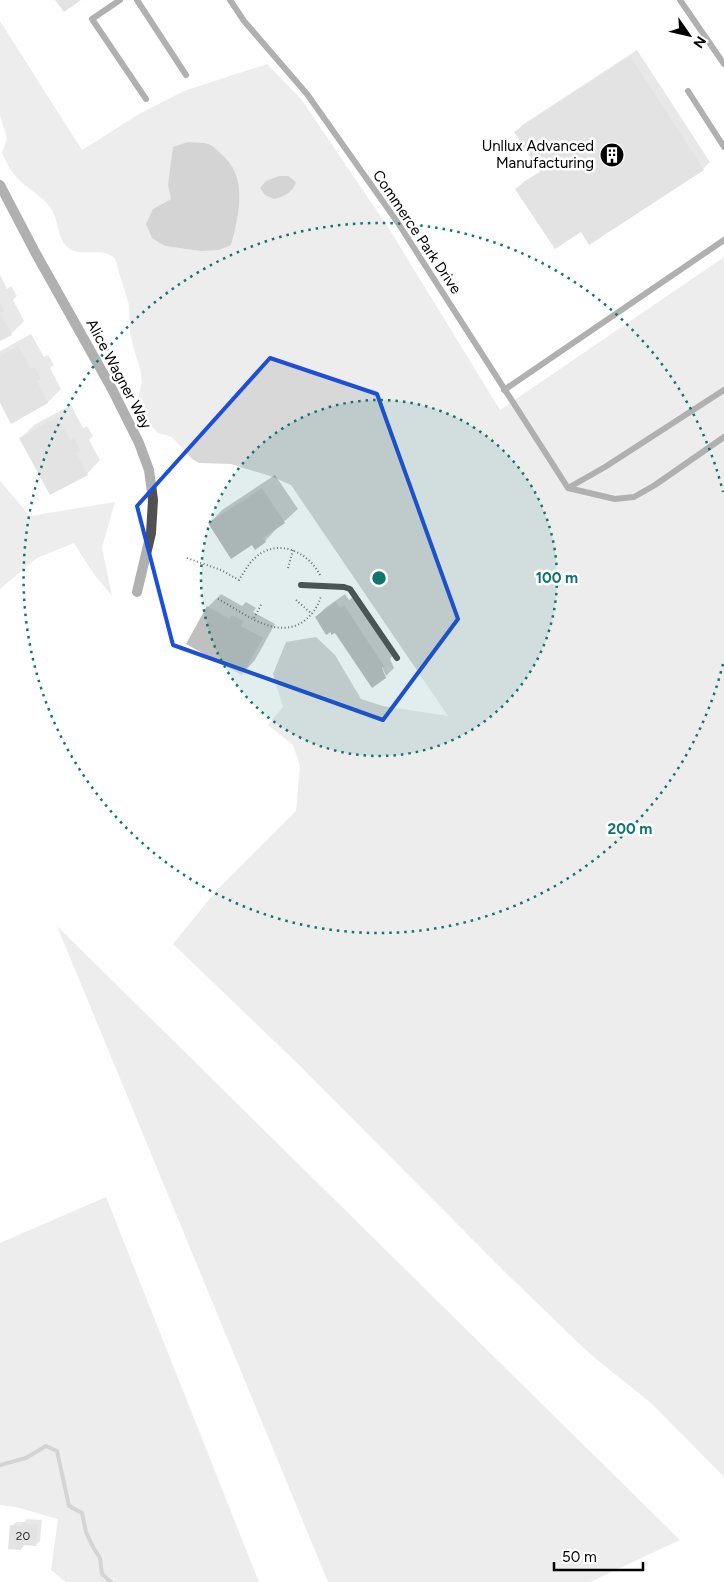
<svg xmlns="http://www.w3.org/2000/svg" width="724" height="1582" viewBox="0 0 724 1582" font-family="Figtree,sans-serif">
<style>
.green{fill:#d8d8d8;fill-rule:evenodd}
.water{fill:#9f9f9f}
.shadow{fill:#0003}
.lines{fill:none;stroke-linecap:round;stroke-linejoin:round}
.stream{stroke:#9f9f9f;stroke-width:4}
.building{fill:#c0c0c0}
.path{stroke:#737373;stroke-width:2;stroke-dasharray:1 2.5;stroke-linecap:butt}
.lane{stroke:#515151;stroke-width:6}
.street{stroke:#515151;stroke-width:10}
.marked{fill:none;stroke:#1d4ed8;stroke-width:4;stroke-linejoin:round}
.ring{fill:none;stroke:#0f766e;stroke-width:2.5;stroke-dasharray:2.5 5}
.labels{text-anchor:middle;dominant-baseline:central;stroke-width:5;stroke-linejoin:round;paint-order:stroke}
.number-label{font-size:12px;fill:#303030}
.poi-label{font-size:15px;fill:#000;stroke:#fff;text-anchor:end}
.street-label{font-size:15px;fill:#000;stroke:#fff}
.centre{fill:#0f766e;stroke:#fff;stroke-width:2.5}
.ring-label{font-size:15px;text-anchor:middle;font-weight:bold;fill:#0f766e;stroke:#fff;stroke-width:5;stroke-linejoin:round;paint-order:stroke}
</style>
<rect width="100%" height="100%" fill="#fff"/>
<path class="green" d="M0 21 82 150 139 114 184 91 267 64 301 99 388 227 500 410 724 257V1477L652 1404 590 1354 508 1275 296 1062 173 944 216 891 296 811 300 766 293 745 268 725 283 707 273 674 286 642 316 637 335 655 361 699 383 706 448 716 291 485 273 477 231 464 199 463 192 459 172 437 158 433 151 426 138 399 142 382 140 368 135 353 130 333 129 305 115 259C104 246 87 257 72 250 56 243 60 220 50 207 42 196 25 187 16 177 10 170 6 161 2 153L7 138 0 115ZM171 199 200 251 165 246 153 209Z
M0 481 30 516 115 502 102 548 112 596 93 573 74 543 37 558 0 589Z
M57 926 680 1540 590 1582H328Z
M106 1197 259 1582H66L51 1570 58 1519 16 1507 0 1505V1243Z"/>
<path class="water" d="M188 142C194 143 202 142 208 144 212 145 217 150 220 153 249 176 239 214 231 245L219 250 200 251 165 246 152 238 146 224 153 209 171 199 168 185 173 147Z
M279 176H288L296 182C292 193 285 196 274 199L265 195 260 188 266 181Z"/>
<path class="shadow" d="M637 50 710 162 703 169 581 230 517 189 523 182 541 171 516 132 522 125Z
M0 275 7 289 11 286 17 296 13 300 24 321 11 334 0 340Z
M31 334 44 357 48 355 54 365 50 368 61 389 48 402 11 422 0 401V351Z
M71 405 83 428 87 426 93 436 89 440 100 460 87 474 21 438 34 425Z
M275 475 298 509 278 527 265 541 255 548 252 543 209 524 222 510Z
M221 594 242 606 246 602 256 608 253 612 275 624 255 660 242 674 208 607Z
M345 594 349 600 353 597 392 656 390 659 394 668 386 676 380 662 316 617 325 608Z
M27 1519 42 1520 40 1541 36 1545 26 1544 21 1549 12 1526 16 1522H24Z"/>
<g class="lines">
<path class="stream" d="M0 1465 26 1458 46 1446 57 1451 69 1506 82 1513 86 1532 93 1547 100 1558 102 1574 111 1582"/>
</g>
<path class="building" d="M55 0H81L64 12Z
M630 56 704 170 589 245 581 232 555 249 515 189 540 172 514 132Z
M0 302 4 311 0 313Z
M0 313 12 335 0 341Z
M18 346 31 369 35 367 41 379 37 381 48 403 11 424 0 403V356Z
M57 417 70 440 74 438 80 450 76 453 88 475 50 495 19 438Z
M262 488 285 523 263 538 266 542 255 550 252 545 231 559 208 523Z
M336 602 340 608 344 605 384 666 382 668 386 678 372 688 335 633 331 635V632L326 635 315 617Z
M207 606 229 619 232 615 244 621 241 626 263 638 242 675 186 644Z
M22 1523 38 1524 36 1546 22 1545 21 1550 8 1549 10 1525 22 1526Z"/>
<g class="lines">
<path class="path" d="M187 558 221 570 239 580C244 572 249 563 256 557 279 537 310 553 321 577
M288 568 293 550
M218 599C243 612 276 641 304 621 313 614 319 605 321 595
M296 600 312 614
M254 618 262 603"/>
<path class="lane" d="M120 0 92 19 146 99
M137 0 186 75
M230 0 244 21 307 94 398 223 568 488
M680 0 724 64
M688 91 724 147
M504 390 724 240
M568 488 605 467 724 390
M568 488 615 499 634 497 655 485 724 437
M301 585 344 587 350 589 397 658"/>
<path class="street" d="M0 185 35 252 112 389 139 443 149 470 153 500 151 533 137 592"/>
</g>
<path d="M0 0H724V1582H0ZM270 358 377 394 458 619 383 720 173 645 137 506Z" fill="#fff" fill-opacity=".55" fill-rule="evenodd"/>
<path class="marked" d="M270 358 377 394 458 619 383 720 173 645 137 506Z"/>
<circle cx="379" cy="578" r="178" fill="#0f766e" fill-opacity=".12"/>
<g class="ring">
<circle cx="379" cy="578" r="178"/>
<path d="M723 664A355 355 0 1 1 723 492"/>
</g>
<defs>
<symbol id="building-disc" viewBox="-11 -11 22 22"><circle r="9.5" fill="#000" stroke="#fff"/><path d="M-4-6H4V6H1V3H-1V6H-4ZM-2.5-4.3h1.7v1.8h-1.7ZM.8-4.3h1.7v1.8H.8ZM-2.5-1h1.7V.8h-1.7ZM.8-1h1.7V.8H.8Z" fill="#fff"/></symbol>
</defs>
<g fill-rule="evenodd">
<use href="#building-disc" x="598" y="141" width="28" height="28"/>
</g>
<g class="labels">
<g class="number-label">
<text x="23" y="1536">20</text>
</g>
<g class="poi-label">
<text x="594" y="146">Unllux Advanced<tspan x="594" dy="17">Manufacturing</tspan></text>
</g>
<g class="street-label">
<text transform="translate(417 232) rotate(56)">Commerce Park Drive</text>
<text transform="translate(119 374) rotate(62)">Alice Wagner Way</text>
</g>
</g>
<circle cx="379" cy="578" r="8" class="centre"/>
<g class="ring-label">
<text x="557" y="583">100 m</text>
<text x="630" y="834">200 m</text>
</g>
<g transform="translate(689 35) rotate(124)" stroke="#ffffff" stroke-width="4" paint-order="stroke">
<path d="M0-4L9 19L0 12L-9 19Z" fill="#000000"/>
<text y="-8" font-size="14" font-weight="bold" text-anchor="middle" fill="#000000">N</text>
</g>
<path d="M554 1562v8h89v-8" fill="none" stroke="#000000" stroke-width="2.5"/>
<text x="562" y="1562" font-size="15" fill="#000000" stroke="#ffffff" stroke-width="4" paint-order="stroke">50 m</text>
</svg>
